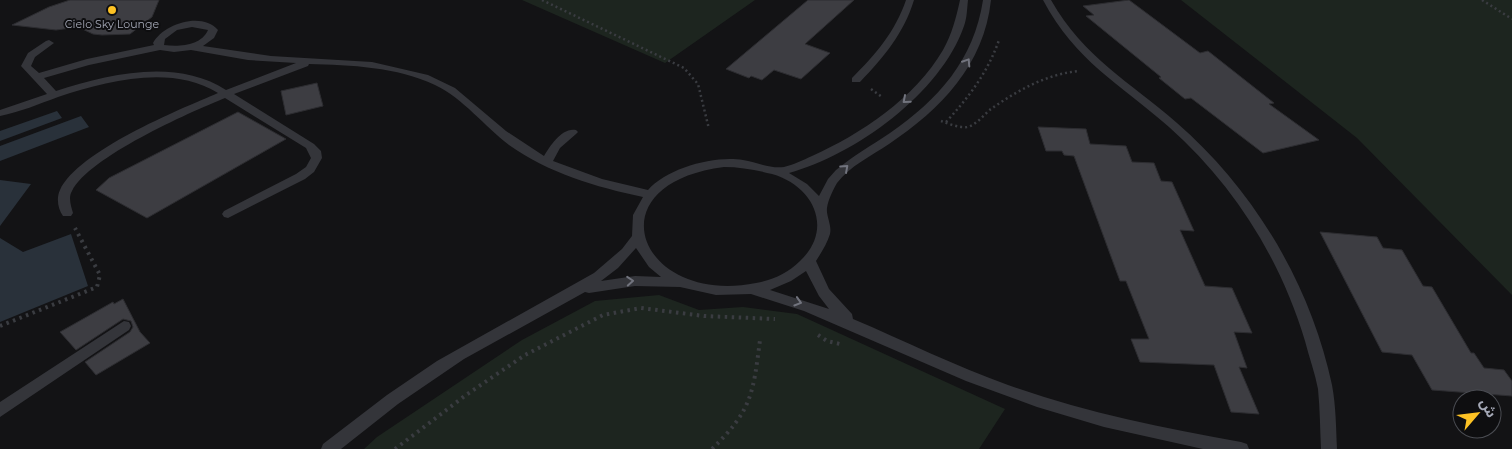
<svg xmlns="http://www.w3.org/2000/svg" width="1512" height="449" viewBox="0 0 1512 449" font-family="Montserrat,'Noto Sans Arabic',sans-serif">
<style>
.green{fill:#1d251f}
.water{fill:#29313a}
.building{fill:#3d3d42;stroke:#2d2d31}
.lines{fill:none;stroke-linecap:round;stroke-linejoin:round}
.path-far1{stroke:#3a3c41;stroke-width:2.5;stroke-dasharray:2 3;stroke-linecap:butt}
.path{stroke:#3a3c41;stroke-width:4;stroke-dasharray:2.5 4.5;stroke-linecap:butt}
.lane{fill:#34353a;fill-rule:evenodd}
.oneway{stroke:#72747e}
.poi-dot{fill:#fdc224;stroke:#0e0e10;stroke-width:2}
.labels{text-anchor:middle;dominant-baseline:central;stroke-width:4;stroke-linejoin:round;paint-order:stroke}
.far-poi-label{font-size:11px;fill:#a4a8b6;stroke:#0e0e10}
</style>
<rect width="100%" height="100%" fill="#131315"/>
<path class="green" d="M522 0H755L665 63Z
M1181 0H1512V295L1357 138Z
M659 295 699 310 743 307 797 314 1005 409 979 449H364L377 437 522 340 595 301Z"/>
<path class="water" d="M57 111 62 118 0 141V131Z
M81 116 89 127 0 161V146Z
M0 180 31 184 0 226Z
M71 234 88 286 0 322V238L23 252Z"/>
<path class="building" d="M70 0H159L152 17 130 34 102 35 93 34 78 27 56 30 12 25 49 7Z
M808 0H854L805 44 830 53 801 79 774 70 762 80 751 76 749 78 726 69Z
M1129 0 1200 53 1208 51 1274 103 1269 104 1319 140 1263 153 1191 98 1185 99 1159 78 1161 77 1086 16 1094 15 1083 6Z
M317 83 323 106 286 115 281 91Z
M238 112 286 139 147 218 96 190 109 178Z
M1038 127 1086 129 1090 144 1126 146 1132 162 1154 163 1161 181 1172 182 1194 231 1180 230 1205 286 1232 288 1252 333 1234 332 1247 368 1239 367 1259 414 1231 412 1214 365 1140 362 1131 339H1149L1126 281H1120L1074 156 1064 155 1062 151H1046Z
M1320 232 1377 237 1383 248 1402 250 1423 286 1432 287 1471 353H1474L1484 368 1504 370 1512 381V396L1432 390 1412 355 1382 352Z
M123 299 140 332 150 343 96 375 85 362 130 332 133 327 131 321 123 319 76 350 60 332 113 302 114 304Z"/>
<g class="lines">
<path class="path-far1" d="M542 0 684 68 698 84 709 129
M1482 0 1512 19
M871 89 882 97
M941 121C949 124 959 128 967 127 977 125 984 114 991 109 1018 90 1047 74 1079 71
M946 122C969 97 988 72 999 40"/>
<path class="path" d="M0 326 97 287 100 275 75 228
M818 335 827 341 840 344
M395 449 466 395 525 355 603 315 641 308 704 316 775 319
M712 449C752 410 753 394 760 340"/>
<path class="lane" d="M906 0H914C904 33 884 57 860 82H852V78C876 54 895 32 906 0Z
M960 0H968C967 9 967 18 964 26 941 93 855 155 789 173L807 184 819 196 828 179 836 170C853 156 872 145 890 133 938 100 974 60 983 0H991C984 65 941 109 889 144 871 156 850 166 837 183 833 190 828 200 827 208 826 216 832 225 830 234 827 244 821 253 816 261L829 289 852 314 853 319C905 341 955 366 1008 385 1083 412 1162 428 1241 442L1247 444 1249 449H1203L1104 427 1037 407 966 381 804 311 751 294 716 295 680 287 635 286 589 293 585 292 464 359 398 404 341 449H321L323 444 387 395 437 361 594 273 622 249 632 236 633 215 643 197C596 187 548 173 509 145 484 126 464 99 435 85 397 67 351 65 309 64L308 66 234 94 314 144 321 151 322 158 314 172 305 179 228 218 224 217 222 214 224 211 296 174 306 167 311 158 306 148 225 98C188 113 89 157 72 191 68 197 71 206 73 213L71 216H63C58 209 56 198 60 190 78 151 178 110 218 93 171 64 107 81 58 97 39 104 20 112 0 116V110L47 94 21 66 28 53 46 41 49 40 54 43 35 57 31 66 39 73 87 59 154 45 153 43C163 24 202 11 218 30L214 38 203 46 271 56 372 62 428 75 455 88 506 131 544 156C550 146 562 127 576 130L578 132 576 134 560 148 553 161 602 179 648 190C667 168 715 155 743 160 756 162 770 169 784 167 793 165 803 160 812 156 861 134 915 98 943 50 952 34 956 18 960 0ZM192 27 208 30C201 46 179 47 164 45L165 39 177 30ZM160 50 174 52 191 50 248 60 296 63 226 90C176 58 109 74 56 91L44 78 89 65ZM724 167C740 167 756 170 772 174 814 186 834 229 800 261 788 273 773 280 756 283 639 306 591 184 724 167ZM636 248 649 267 661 277 635 276 601 281 618 268ZM806 271 819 296 829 309 770 290 791 281Z
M1043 0H1051C1084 58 1129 81 1177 123 1254 190 1311 285 1332 385 1336 406 1336 428 1337 449H1321C1320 429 1320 409 1318 389 1315 373 1309 357 1305 341 1280 258 1234 185 1169 127 1119 83 1076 62 1043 0Z
M124 321 129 322 131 326 129 330 0 417V402Z"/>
</g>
<defs><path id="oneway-chevron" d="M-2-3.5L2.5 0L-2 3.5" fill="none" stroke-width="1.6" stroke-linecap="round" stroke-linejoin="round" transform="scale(1.25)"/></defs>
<g class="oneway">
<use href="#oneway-chevron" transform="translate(967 62) rotate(-57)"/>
<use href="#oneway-chevron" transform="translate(906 100) rotate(139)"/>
<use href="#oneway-chevron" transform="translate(845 168) rotate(-42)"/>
<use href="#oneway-chevron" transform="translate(630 281) rotate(-4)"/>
<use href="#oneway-chevron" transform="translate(798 302) rotate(17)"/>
</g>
<circle class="poi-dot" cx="112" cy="10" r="5"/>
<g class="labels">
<g class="far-poi-label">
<text x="112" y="24">Cielo Sky Lounge</text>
</g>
</g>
<g transform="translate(1477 414) rotate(62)"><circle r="24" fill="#0e0e10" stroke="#4a4c52"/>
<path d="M0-4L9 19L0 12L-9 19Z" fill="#fdc224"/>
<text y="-8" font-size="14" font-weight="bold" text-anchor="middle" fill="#a4a8b6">ش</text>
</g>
</svg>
